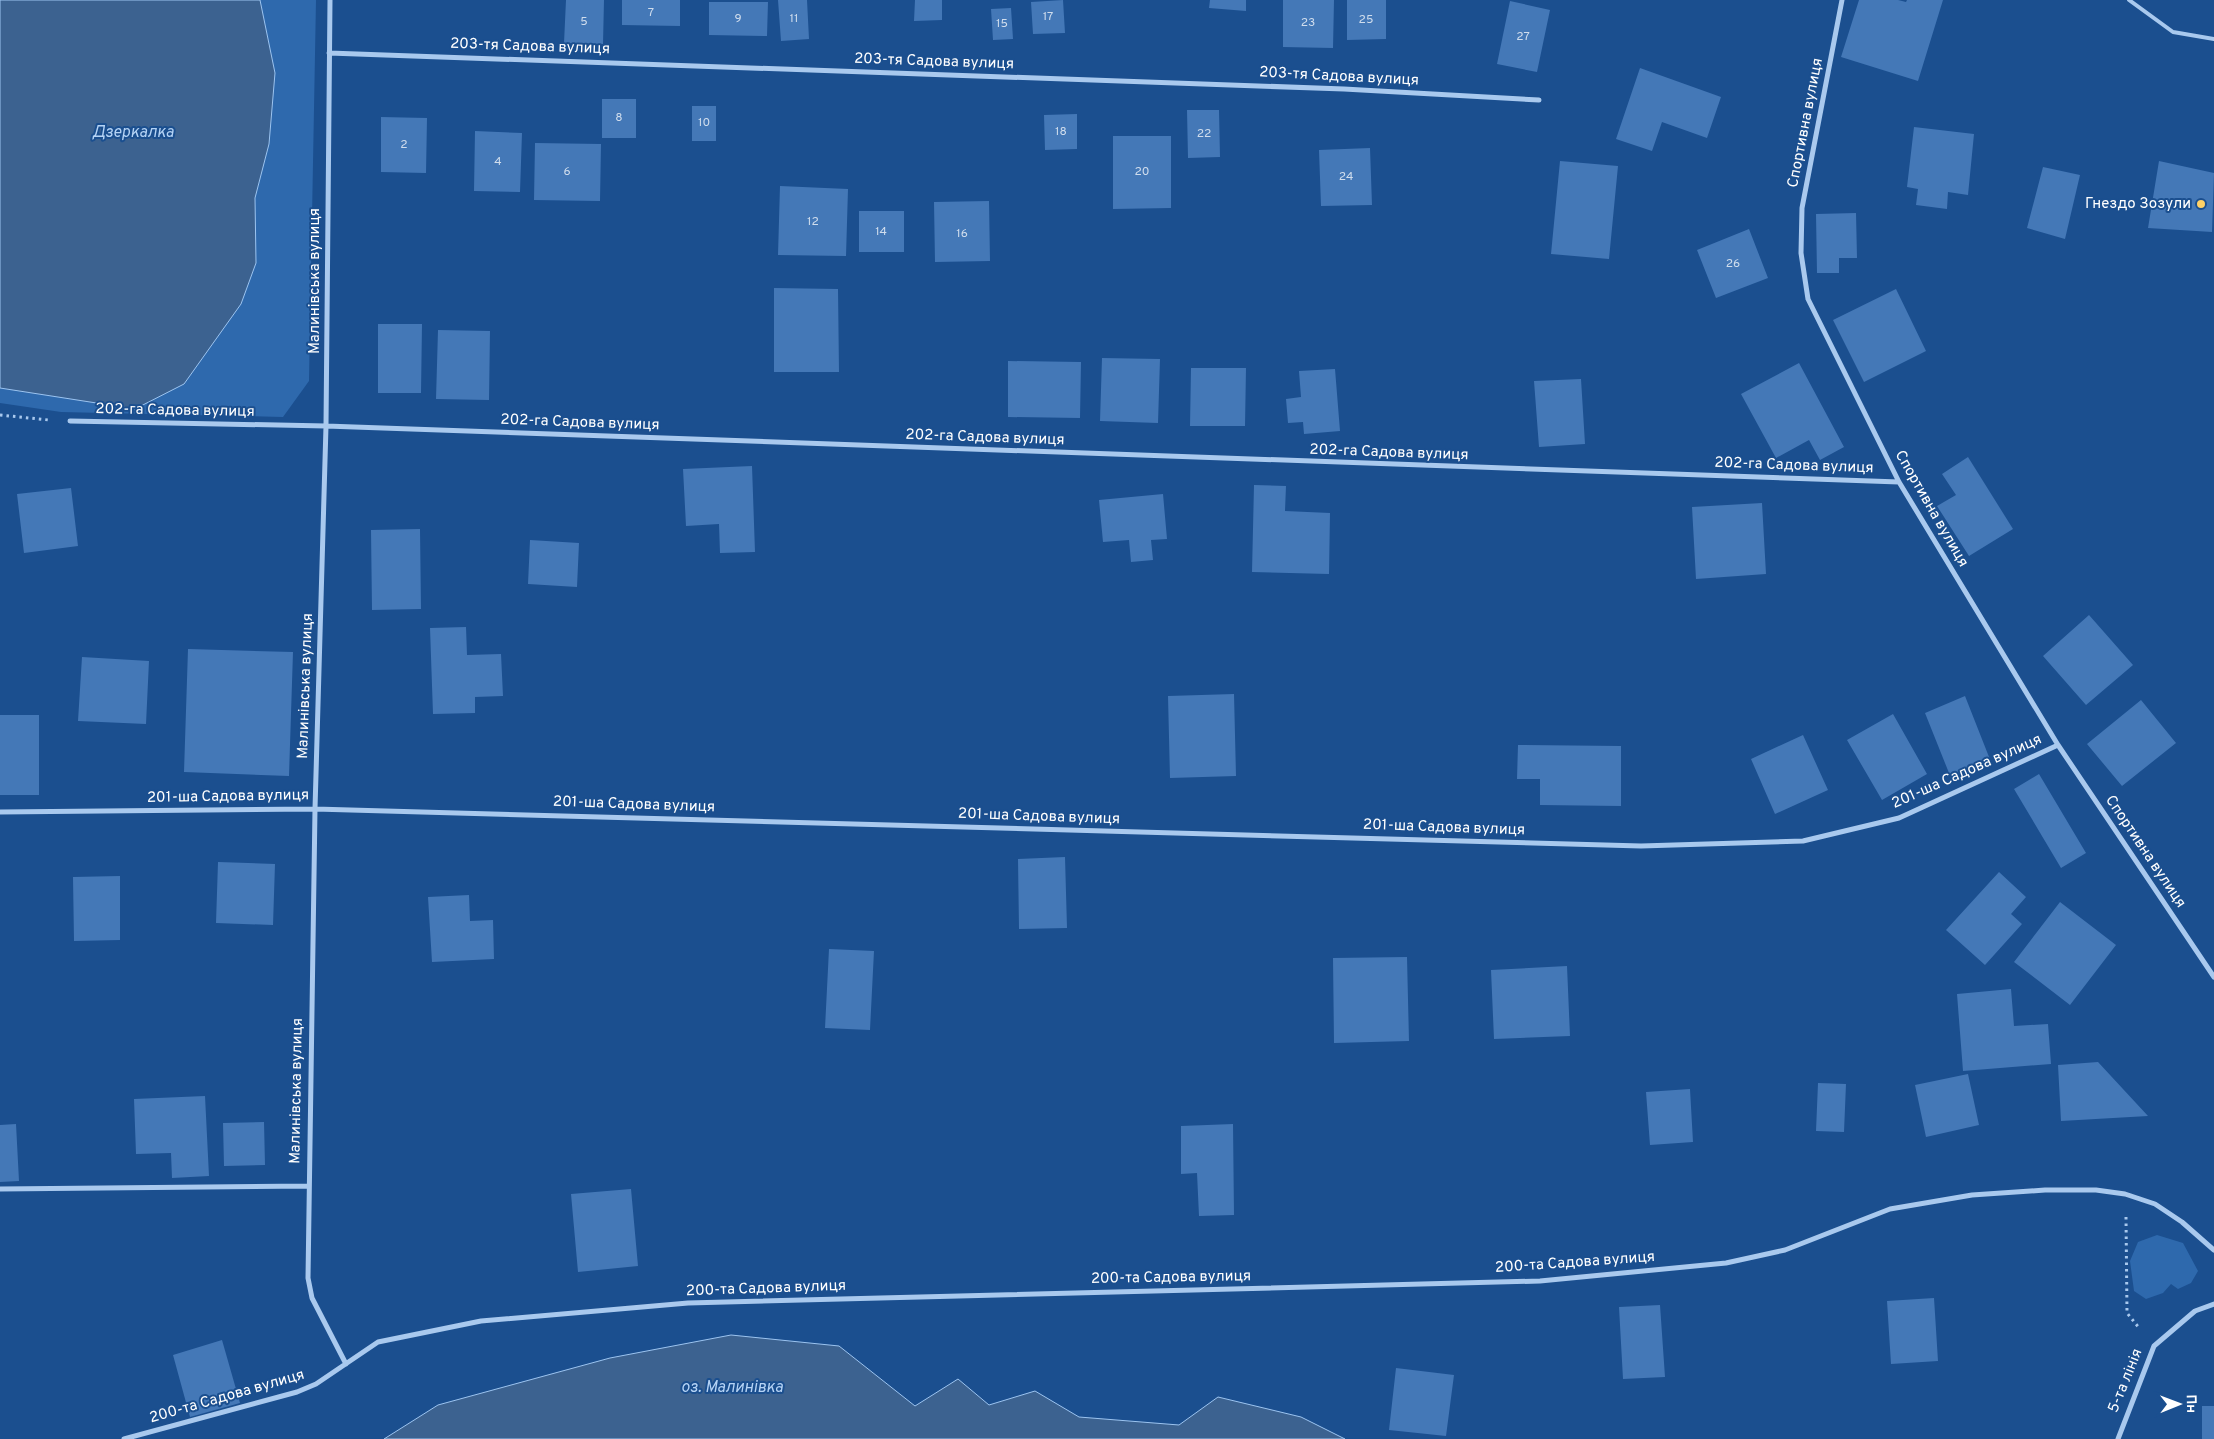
<svg xmlns="http://www.w3.org/2000/svg" width="2214" height="1439" viewBox="0 0 2214 1439" font-family="Overpass,sans-serif">
<style>
.green{fill:#2e69ad}
.water{fill:#3c6290;stroke:#9cc4f0}
.building{fill:#4478b7}
.lines{fill:none;stroke-linecap:round;stroke-linejoin:round}
.path{stroke:#a9c9ee;stroke-width:3;stroke-dasharray:2.5 4;stroke-linecap:butt}
.lane{stroke:#a9c9ee;stroke-width:4}
.street{stroke:#a9c9ee;stroke-width:5}
.poi-dot{fill:#ffd166;stroke:#1b4f8f;stroke-width:2}
.labels{text-anchor:middle;dominant-baseline:central;stroke-width:4;stroke-linejoin:round;paint-order:stroke}
.number-label{font-size:12px;fill:#d0dded}
.street-label{font-size:15px;fill:#fff;stroke:#1b4f8f}
.poi-label{font-size:15px;fill:#fff;stroke:#1b4f8f;text-anchor:end}
.water-label{font-size:16px;font-style:italic;fill:#b5d3f5;stroke:#1b4f8f}
</style>
<rect width="100%" height="100%" fill="#1b4f8f"/>
<path class="green" d="M0 0H316L309 381 283 417 61 412 0 403Z
M2157 1235 2183 1243 2198 1271 2191 1283 2178 1289 2171 1284 2163 1293 2146 1299 2134 1291 2130 1261 2138 1242Z"/>
<path class="water" d="M0 0H260L275 73 269 144 255 198 256 263 241 304 184 384 135 409 0 388Z
M731 1335 839 1346 915 1406 958 1379 989 1405 1035 1391 1079 1417 1179 1425 1218 1397 1301 1417 1345 1439H384L438 1405 610 1358Z"/>
<path class="building" d="M566 0H604L603 44 564 43Z
M622 0H680V26L622 25Z
M778 0H807L809 39 781 41Z
M915 0H942V20L914 21Z
M1063 0 1065 33 1033 34 1031 2Z
M1210 0H1246V11L1209 8Z
M1283 0H1334L1333 48 1283 47Z
M1347 0H1386V39L1347 40Z
M1859 0H1898L1906 2 1907 0H1943L1918 81 1841 57Z
M1510 1 1550 10 1537 72 1497 64Z
M709 2H768L767 36 709 35Z
M1011 8 1013 39 993 40 991 9Z
M1640 68 1721 97 1707 138 1662 122 1652 151 1616 139Z
M602 99H636V138H602Z
M692 106H716V141H692Z
M1187 110H1219L1220 157 1188 158Z
M1077 114V149L1045 150 1044 115Z
M381 117 427 118 426 173 381 172Z
M1914 127 1974 134 1968 195 1948 192 1947 209 1916 205 1918 189 1907 187Z
M475 131 522 133 520 192 474 191Z
M1113 136H1171V208L1113 209Z
M535 143 601 144 600 201 534 200Z
M1370 148 1372 205 1321 206 1319 150Z
M1560 161 1618 166 1609 259 1551 254Z
M2159 161 2214 173 2212 232 2148 228Z
M2043 167 2080 175 2065 239 2027 228Z
M780 186 848 189 846 256 778 255Z
M989 201 990 261 935 262 934 202Z
M859 211H904V252H859Z
M1856 213 1857 258H1839V273H1817L1816 214Z
M1749 229 1768 278 1716 298 1697 250Z
M774 288 838 289 839 372H774Z
M1896 289 1926 351 1864 382 1833 320Z
M378 324H422L421 393H378Z
M438 330 490 331 489 400 436 399Z
M1102 358 1160 359 1158 423 1100 421Z
M1008 361 1081 362 1080 418 1008 417Z
M1799 363 1844 447 1820 460 1809 440 1776 458 1741 394Z
M1191 368H1246L1245 426H1190Z
M1335 369 1340 431 1304 434 1303 422 1288 423 1286 399 1301 397 1299 371Z
M1581 379 1585 444 1539 447 1534 381Z
M1968 457 2013 529 1969 556 1937 506 1956 495 1942 474Z
M752 466 755 552 720 553 719 524 686 526 683 469Z
M1254 485 1286 486 1285 511 1330 513 1329 574 1252 572Z
M71 488 78 546 24 553 17 494Z
M1163 494 1167 539 1151 540 1153 560 1131 562 1129 540 1103 542 1099 500Z
M1762 503 1766 574 1696 579 1692 507Z
M420 529 421 609 372 610 371 530Z
M530 540 579 543 577 587 528 584Z
M2089 615 2133 665 2086 705 2043 656Z
M466 627 467 655 501 654 503 696 475 697V713L433 714 430 628Z
M188 649 293 652 289 776 184 772Z
M82 657 149 661 146 724 78 721Z
M1234 694 1236 776 1170 778 1168 696Z
M1965 696 1991 762 1951 778 1925 713Z
M2141 700 2176 743 2122 786 2087 744Z
M1893 714 1927 774 1882 800 1847 740Z
M0 715H39V795H0Z
M1803 735 1828 790 1775 814 1751 759Z
M1518 745 1621 746V806L1540 805V779H1517Z
M2039 774 2086 853 2061 868 2014 789Z
M1065 857 1067 928 1019 929 1018 859Z
M218 862 275 864 273 925 216 923Z
M1999 872 2026 897 2011 914 2022 924 1985 965 1946 930Z
M120 876V940L74 941 73 877Z
M469 895 470 921 493 920 494 959 432 962 428 897Z
M2060 902 2116 945 2070 1005 2014 962Z
M829 949 874 951 870 1030 825 1028Z
M1407 957 1409 1041 1334 1043 1333 958Z
M1567 966 1570 1036 1494 1039 1491 970Z
M2011 989 2014 1026 2048 1024 2051 1064 1963 1071 1957 994Z
M2098 1062 2148 1116 2061 1121 2058 1065Z
M1968 1074 1979 1125 1926 1137 1915 1085Z
M1818 1083 1846 1084 1844 1132 1816 1131Z
M1690 1089 1693 1142 1650 1145 1646 1092Z
M205 1096 209 1176 172 1178 171 1153 136 1154 134 1099Z
M264 1122 265 1165 224 1166 223 1123Z
M16 1124 19 1181 0 1182V1125Z
M1233 1124 1234 1215 1199 1216 1197 1173 1181 1174V1126Z
M631 1189 638 1266 578 1272 571 1194Z
M1934 1298 1938 1361 1891 1364 1887 1301Z
M1660 1305 1665 1377 1623 1379 1619 1307Z
M222 1340 240 1403 190 1417 173 1355Z
M1396 1368 1454 1375 1446 1436 1389 1430Z
M2202 1406H2214V1439H2202Z"/>
<g class="lines">
<path class="path" d="M0 415 49 420
M2126 1217 2127 1313 2140 1329"/>
<path class="lane" d="M2129 0 2173 32 2214 39"/>
<path class="street" d="M330 0 326 426 315 809 308 1278 312 1298 346 1364
M1842 0 1802 208 1801 253 1808 299 1899 482 2058 745 2214 977
M329 53 1344 89 1539 100
M70 421 326 426 1899 482
M0 812 315 809 1641 846 1803 841 1899 818 2058 745
M0 1189 308 1186
M124 1439 297 1392 316 1384 378 1342 481 1321 688 1303 1540 1281 1726 1263 1785 1250 1890 1209 1972 1195 2045 1190H2096L2125 1194 2155 1204 2182 1222 2214 1250
M2118 1439 2154 1346 2195 1311 2214 1304"/>
</g>
<circle class="poi-dot" cx="2201" cy="204" r="5"/>
<g class="labels">
<g class="number-label">
<text x="651" y="13">7</text>
<text x="1048" y="17">17</text>
<text x="738" y="19">9</text>
<text x="794" y="19">11</text>
<text x="1366" y="20">25</text>
<text x="584" y="22">5</text>
<text x="1308" y="23">23</text>
<text x="1002" y="24">15</text>
<text x="1523" y="37">27</text>
<text x="619" y="118">8</text>
<text x="704" y="123">10</text>
<text x="1061" y="132">18</text>
<text x="1204" y="134">22</text>
<text x="404" y="145">2</text>
<text x="498" y="162">4</text>
<text x="567" y="172">6</text>
<text x="1142" y="172">20</text>
<text x="1346" y="177">24</text>
<text x="813" y="222">12</text>
<text x="881" y="232">14</text>
<text x="962" y="234">16</text>
<text x="1733" y="264">26</text>
</g>
<g class="street-label">
<text transform="translate(530 47) rotate(2)">203-тя Садова вулиця</text>
<text transform="translate(934 62) rotate(2)">203-тя Садова вулиця</text>
<text transform="translate(1339 77) rotate(3)">203-тя Садова вулиця</text>
<text transform="translate(1806 123) rotate(-79)">Спортивна вулиця</text>
<text transform="translate(315 281) rotate(-90)">Малинівська вулиця</text>
<text transform="translate(175 411) rotate(1)">202-га Садова вулиця</text>
<text transform="translate(580 423) rotate(2)">202-га Садова вулиця</text>
<text transform="translate(985 438) rotate(2)">202-га Садова вулиця</text>
<text transform="translate(1389 453) rotate(2)">202-га Садова вулиця</text>
<text transform="translate(1794 466) rotate(2)">202-га Садова вулиця</text>
<text transform="translate(1931 509) rotate(60)">Спортивна вулиця</text>
<text transform="translate(306 686) rotate(-88)">Малинівська вулиця</text>
<text transform="translate(1967 772) rotate(-24)">201-ша Садова вулиця</text>
<text transform="translate(228 797) rotate(-1)">201-ша Садова вулиця</text>
<text transform="translate(634 805) rotate(2)">201-ша Садова вулиця</text>
<text transform="translate(1039 817) rotate(2)">201-ша Садова вулиця</text>
<text transform="translate(1444 828) rotate(2)">201-ша Садова вулиця</text>
<text transform="translate(2145 852) rotate(56)">Спортивна вулиця</text>
<text transform="translate(297 1091) rotate(-89)">Малинівська вулиця</text>
<text transform="translate(1575 1263) rotate(-4)">200-та Садова вулиця</text>
<text transform="translate(1171 1278) rotate(-1)">200-та Садова вулиця</text>
<text transform="translate(766 1289) rotate(-2)">200-та Садова вулиця</text>
<text transform="translate(2126 1381) rotate(-68)">5-та лінія</text>
<text transform="translate(227 1397) rotate(-16)">200-та Садова вулиця</text>
</g>
<g class="poi-label">
<text x="2191" y="204">Гнездо Зозули</text>
</g>
<g class="water-label">
<text x="133" y="133">Дзеркалка</text>
<text x="732" y="1388">оз. Малинівка</text>
</g>
</g>
<g transform="translate(2179 1404) rotate(89)" stroke="#1b4f8f" stroke-width="4" paint-order="stroke">
<path d="M0-4L9 19L0 12L-9 19Z" fill="#ffffff"/>
<text y="-8" font-size="14" font-weight="bold" text-anchor="middle" fill="#ffffff">Пн</text>
</g>
</svg>
